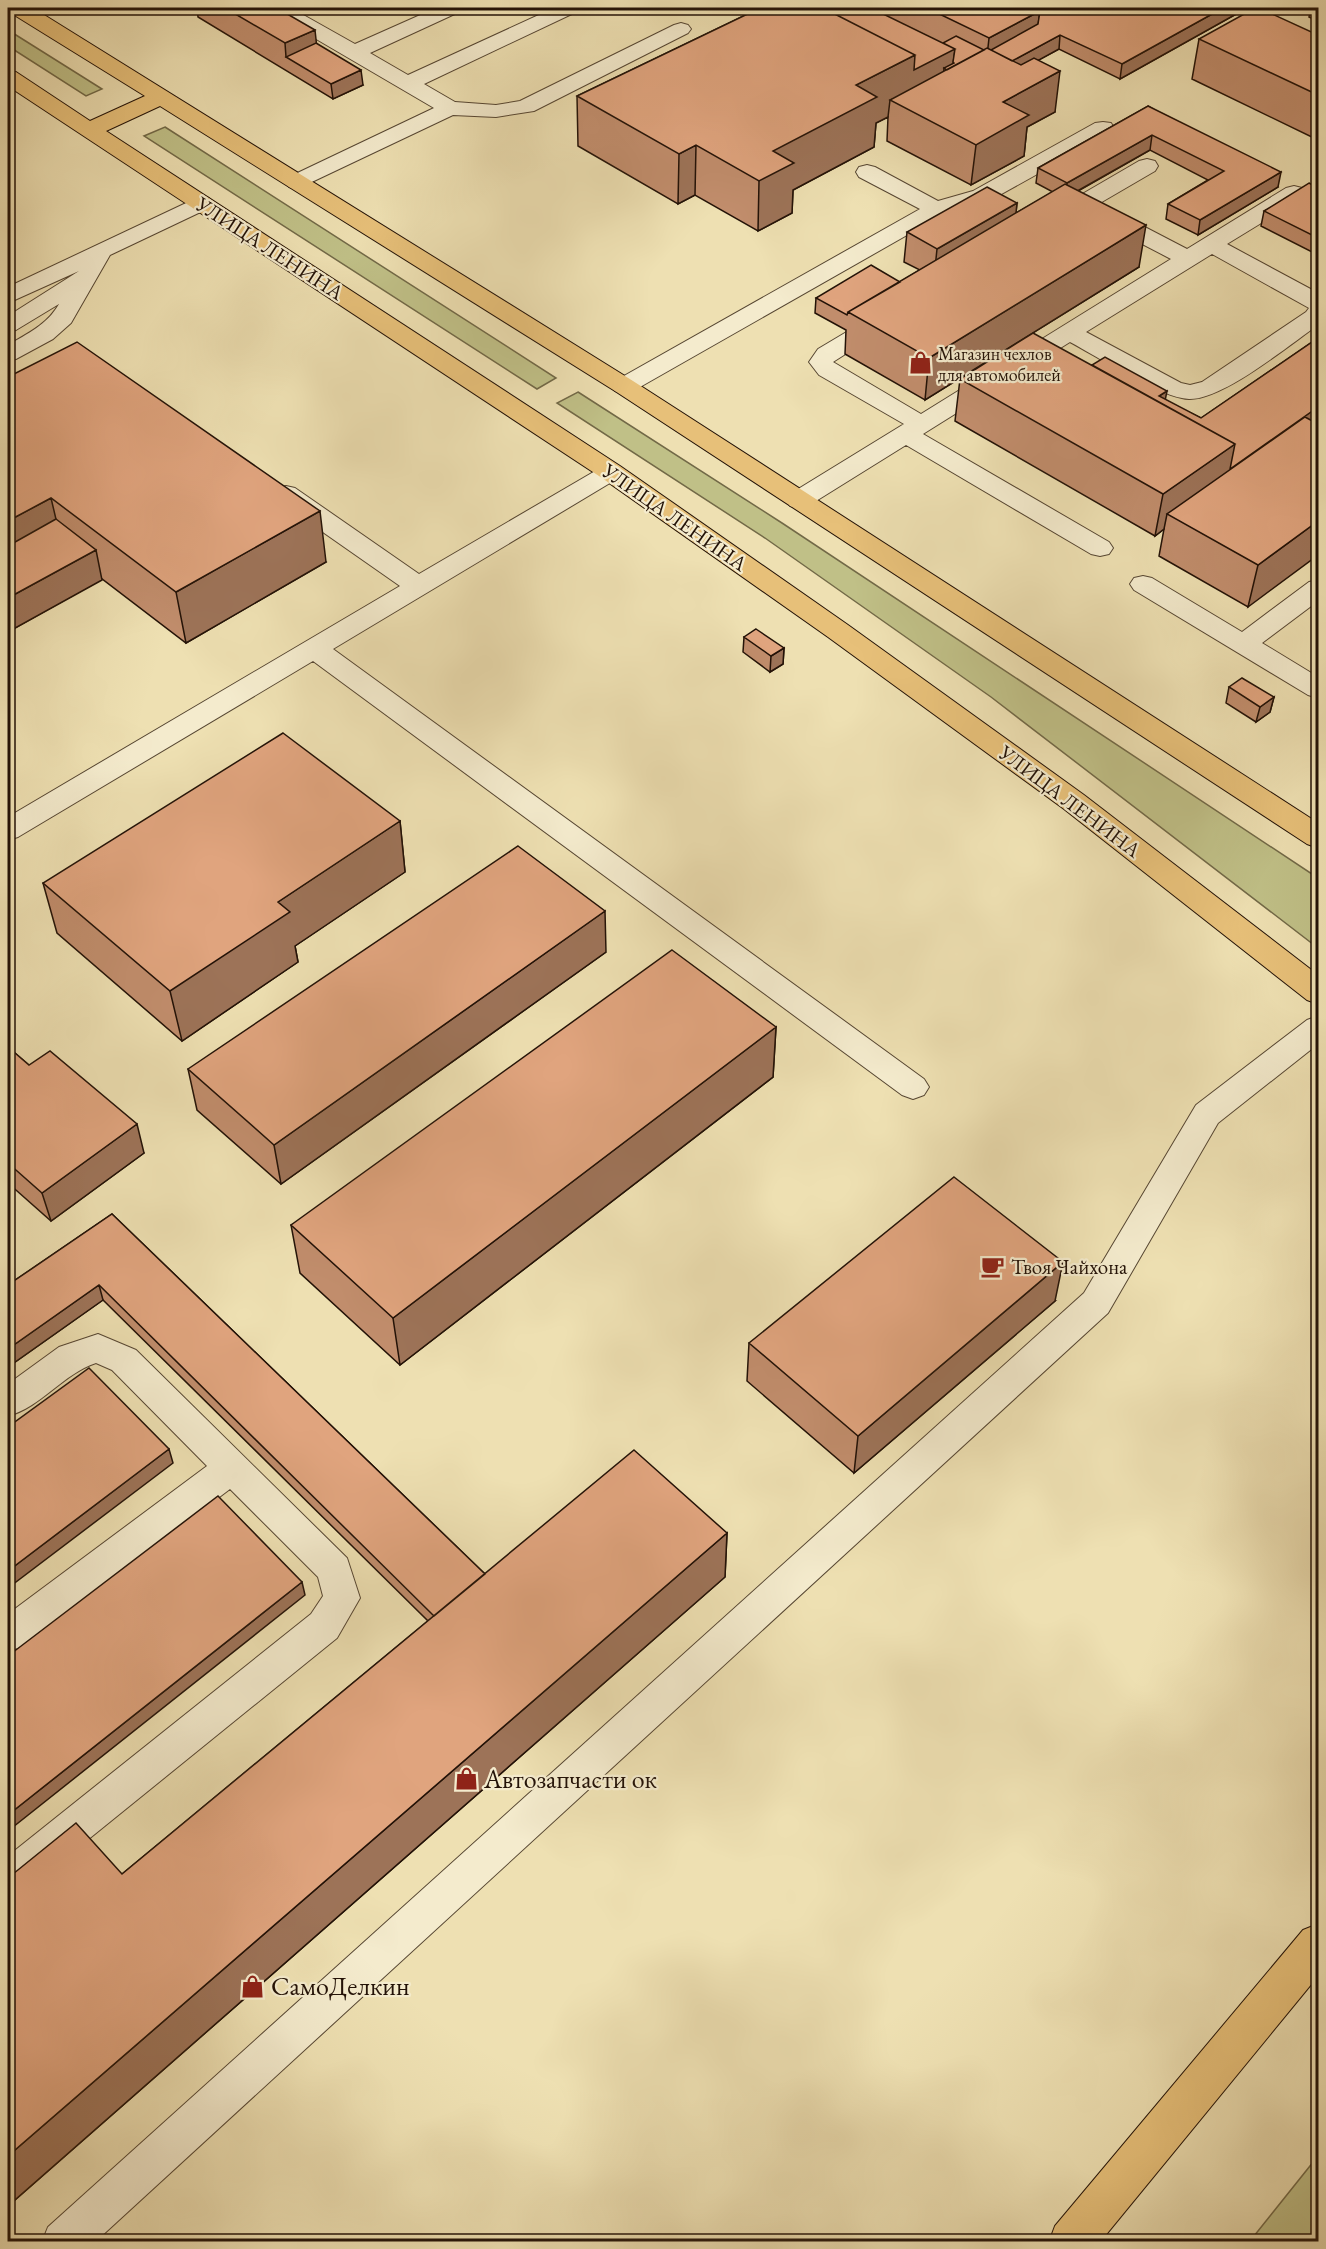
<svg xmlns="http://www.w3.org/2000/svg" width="1326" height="2249" viewBox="0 0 1326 2249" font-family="'EB Garamond',serif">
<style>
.green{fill:#c0c087;stroke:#726947;stroke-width:1.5}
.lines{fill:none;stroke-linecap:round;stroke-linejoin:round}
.service-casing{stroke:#564632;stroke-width:2}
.primary-casing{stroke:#231207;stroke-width:2}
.service{fill:#f4ebcd;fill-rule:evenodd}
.primary{fill:#e7c079;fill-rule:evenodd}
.wall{fill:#c18d6c;stroke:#231207;stroke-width:1.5}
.shaded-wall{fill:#9d7358;stroke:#231207;stroke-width:1.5}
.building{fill:#e0a47e;stroke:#231207;stroke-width:1.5}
.labels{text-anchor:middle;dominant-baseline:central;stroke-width:4.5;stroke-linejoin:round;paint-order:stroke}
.far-poi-label{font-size:18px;fill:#231207;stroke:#f4ebcd;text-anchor:start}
.street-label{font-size:21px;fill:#231207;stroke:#f4ebcd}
.poi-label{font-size:21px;fill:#231207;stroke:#f4ebcd;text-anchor:start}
.near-poi-label{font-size:26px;fill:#231207;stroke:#f4ebcd;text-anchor:start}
</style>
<rect width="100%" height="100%" fill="#eee0b2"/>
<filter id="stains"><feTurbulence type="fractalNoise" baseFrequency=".00333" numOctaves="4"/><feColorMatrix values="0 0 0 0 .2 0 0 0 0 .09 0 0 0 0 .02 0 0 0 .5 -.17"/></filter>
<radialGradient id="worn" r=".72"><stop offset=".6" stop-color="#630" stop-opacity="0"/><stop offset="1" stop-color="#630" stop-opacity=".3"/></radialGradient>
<path class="green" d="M8 30 102 89 86 96 8 46Z
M165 127 556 378 537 389 144 136Z
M578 392 782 523 1318 878V948L991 697 765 538 557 403Z
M1318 2156V2241H1250Z"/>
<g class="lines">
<defs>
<path id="service" d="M267 8H291L355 44 436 8H462L459 12 370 53 408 75 554 8H579L576 12 424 84 455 102 496 105 520 101 674 25 681 23 688 25 691 29 688 33 534 111 496 117 453 115 297 189 289 187 286 182 289 177 434 108 270 12Z
M1103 122 1111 123 1114 128 1111 133 989 201 944 214 633 391 624 393 615 391 612 386 615 381 920 209 859 177 856 172 859 167 867 165 875 167 938 201 973 191 1095 123Z
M1147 159 1155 161 1158 166 1155 171 1064 224 1056 226 1048 224 1045 219 1048 214 1139 161Z
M1294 186 1302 188 1305 193 1302 198 1227 244 1318 293V325C1289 345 1223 400 1189 399 1161 398 1098 357 1070 342L923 434 1109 542 1113 548 1109 554 1100 556 1091 554 906 445 808 506 799 508 790 506 786 500 790 494 904 424 819 375 809 362 818 349 875 315 883 313 891 315 895 320 891 325 833 362 921 414 1171 259 1098 221 1095 216 1098 211 1106 209 1114 211 1187 249 1286 188ZM1212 254 1309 308 1306 312 1202 382 1190 385 1181 383 1086 332Z
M201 196 209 198 212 203 209 208 110 255 71 323 53 339 16 359 8 361V345C27 334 47 325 59 304L16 330 8 332V316L79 271 8 303V287Z
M611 464 620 467 623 472 620 477 333 649 924 1079 929 1087 924 1095 913 1099 902 1095 313 661 18 837 8 840V817L400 586 277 500 273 494 277 488 286 486 295 488 419 574 602 467Z
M1143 576 1152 578 1242 632 1309 582 1318 580V601L1262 643 1318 677V698L1308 695 1134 590 1130 584 1134 578Z
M1318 1016V1044L1218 1123 1108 1313 95 2242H42L48 2227 1084 1293 1196 1105 1307 1020Z
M98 1334 136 1350 347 1558 360 1598 337 1638 22 1893 8 1899V1856L311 1614 323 1596 318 1577 230 1489 21 1647 8 1651V1614L207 1466 112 1370 96 1363C63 1374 41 1407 8 1416V1384L59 1347Z"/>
<path id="primary" d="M8 8H33L633 381 1318 823V848L1307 844 615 391 160 106 106 131 620 466 848 625 1084 795 1318 975V1004L1307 1000 1064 809 828 637 602 478 8 86V71L16 72 90 121 145 96 11 13Z
M1318 1924V1976L1100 2242H1049L1055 2226 1303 1930Z"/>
</defs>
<use href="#service" class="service-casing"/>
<use href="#primary" class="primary-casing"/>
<use href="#service" class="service"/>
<use href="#primary" class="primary"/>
</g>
<path class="wall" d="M197 8H277L363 85 333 99 198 17Z
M760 8H1106L1116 12 1247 8 1120 79 1059 49 1038 60 1055 112 1027 127 1024 156 971 185 887 141 888 117 876 123 874 147 793 190 792 213 758 231 695 195 678 204 578 146 577 96Z
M1311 8H1318V21L1309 17Z
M1318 35V140L1192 79 1199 39Z
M1148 106 1278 187 1198 235 1166 219 1168 204 1208 180 1150 150 1078 191 1139 267 925 400 845 354 846 330 815 313 816 298 900 282 920 270 904 262 907 232 1017 203 1016 213 1053 192 1036 183 1038 168Z
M1318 188V255L1261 226 1264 211Z
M1318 338V420L1316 422 1248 607 1159 556 1164 529 1155 536 955 421 960 379 1092 365 1201 418Z
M8 377 326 562 186 643 102 579 8 632Z
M744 637 784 648 783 664 770 672 743 652Z
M1229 687 1274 697 1270 712 1256 722 1226 703Z
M400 821 405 872 295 946 298 962 182 1041 57 933 43 883Z
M606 952 281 1184 197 1110 188 1069Z
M776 1027 773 1077 400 1365 300 1273 291 1225Z
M8 1047 29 1065 144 1153 51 1221 8 1183Z
M112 1214 485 1574 727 1533 725 1577 8 2206V1878L122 1874 428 1621 103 1300 8 1367V1285Z
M1055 1301 854 1473 747 1381 749 1343Z"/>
<path class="shaded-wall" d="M1223 8H1247L1120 79 1122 64Z
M1040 11 1036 39 986 66 989 38Z
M315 30 318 58 286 57 285 43Z
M1060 35 1059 49 986 89 988 74Z
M955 49 952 72 944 68 943 82 890 100 888 117 876 123 874 147 793 190 792 213 758 231 759 181 773 151 856 85 915 55Z
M361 70 363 85 333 99 331 84Z
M1060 71 1055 112 1027 127 1024 156 971 185 976 145 1003 102Z
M1152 135 1150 150 1065 198 1067 183Z
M696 145 695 195 678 204 679 154Z
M1281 172 1278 187 1198 235 1200 220Z
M1017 203 1014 232 934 278 937 249Z
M1146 225 1139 267 925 400 929 358Z
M1167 391 1164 406 1159 396Z
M1318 407V420L1227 484 1167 514 1164 529 1155 536 1163 494 1235 444Z
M51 498 63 549 8 579V521Z
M320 511 326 562 186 643 176 592Z
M1318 521V555L1248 607 1258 565Z
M96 550 102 580 8 632V598Z
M784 648 783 664 770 672 771 656Z
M1274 697 1270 712 1256 722 1260 707Z
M400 821 405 872 295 946 298 962 182 1041 170 991 278 902Z
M605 911 606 952 281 1184 274 1145Z
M776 1027 773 1077 400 1365 393 1318Z
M137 1124 144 1153 51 1221 42 1193Z
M1063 1262 1055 1301 854 1473 858 1436Z
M99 1285 103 1300 8 1367V1349Z
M169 1449 173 1463 8 1588V1571Z
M727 1533 725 1577 8 2206V2156Z
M302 1582 305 1595 8 1831V1815Z"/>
<path class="building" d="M225 8H277L315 30 285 43Z
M760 8H823L915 55 856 85 877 97 773 151 794 163 759 181 696 145 679 154 577 96Z
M823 8H871L955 49 914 70 915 55Z
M927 8H1033L1040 11 989 38Z
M1033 8H1106L1116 12 1125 8H1223L1122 64 1060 35 1012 61 991 50 1038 24 1040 11Z
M1255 8H1259L1318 35V95L1199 39Z
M956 36 984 50 947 70 944 68 954 63 953 62 955 49 943 43Z
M316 43 361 70 331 84 286 57Z
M987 48 1021 65 1034 58 1060 71 1003 102 1029 115 976 145 890 100Z
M1148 106 1281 172 1200 220 1168 204 1224 171 1152 135 1067 183 1038 168Z
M1309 183 1318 188V238L1264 211Z
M1065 184 1146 225 929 358 848 312Z
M987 187 1017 203 937 249 907 232Z
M871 265 900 282 848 312 847 315 816 298Z
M1033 333 1235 444 1163 494 960 379Z
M1318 338V407L1230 469 1235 444 1092 365 1105 357 1167 391 1159 396 1201 418Z
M77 342 320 511 176 592 51 498 8 521V377Z
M1305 417 1318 424V521L1258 565 1167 514Z
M56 519 96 550 8 598V546Z
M756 629 784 648 771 656 744 637Z
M1242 678 1274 697 1260 707 1229 687Z
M283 733 400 821 278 902 290 912 170 991 43 883Z
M518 846 605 911 274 1145 188 1069Z
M672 950 776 1027 393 1318 291 1225Z
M8 1047 29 1065 50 1051 137 1124 42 1193 8 1163Z
M954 1177 1063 1262 858 1436 749 1343Z
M112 1214 485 1574 434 1616 99 1285 8 1349V1285Z
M89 1368 169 1449 8 1571V1427Z
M634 1450 727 1533 8 2156V1878L76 1823 122 1874Z
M218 1496 302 1582 8 1815V1656Z"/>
<defs>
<symbol id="shop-bare" viewBox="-9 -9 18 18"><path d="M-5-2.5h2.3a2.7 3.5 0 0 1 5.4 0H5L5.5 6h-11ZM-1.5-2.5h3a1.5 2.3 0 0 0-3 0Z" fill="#8f2418" stroke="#f4ebcd" stroke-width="2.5" paint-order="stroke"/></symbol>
<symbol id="cafe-bare" viewBox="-9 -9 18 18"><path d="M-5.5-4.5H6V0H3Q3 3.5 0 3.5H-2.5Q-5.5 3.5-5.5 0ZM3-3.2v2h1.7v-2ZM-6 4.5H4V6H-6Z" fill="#8f2418" stroke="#f4ebcd" stroke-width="2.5" paint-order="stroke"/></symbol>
</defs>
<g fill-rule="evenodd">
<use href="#shop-bare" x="904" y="346" width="33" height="33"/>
<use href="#cafe-bare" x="976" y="1250" width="33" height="33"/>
<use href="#shop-bare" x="450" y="1762" width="33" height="33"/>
<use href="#shop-bare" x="236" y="1970" width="33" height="33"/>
</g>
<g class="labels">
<g class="far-poi-label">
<text x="938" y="353">Магазин чехлов<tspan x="938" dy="21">для автомобилей</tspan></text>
</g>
<g class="street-label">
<text transform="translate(270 248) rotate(33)">УЛИЦА ЛЕНИНА</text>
<text transform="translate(675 517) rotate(35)">УЛИЦА ЛЕНИНА</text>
<text transform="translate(1070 801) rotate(37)">УЛИЦА ЛЕНИНА</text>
</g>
<g class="poi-label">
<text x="1011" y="1266">Твоя Чайхона</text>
</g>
<g class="near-poi-label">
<text x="484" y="1779">Автозапчасти ок</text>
<text x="271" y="1986">СамоДелкин</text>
</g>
</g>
<rect width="1326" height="2249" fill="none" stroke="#eee0b2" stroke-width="30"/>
<rect x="9" y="9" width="1308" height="2231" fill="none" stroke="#231207" stroke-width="3"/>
<rect x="15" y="15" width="1296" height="2219" fill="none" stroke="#231207" stroke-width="1.5"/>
<rect width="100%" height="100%" filter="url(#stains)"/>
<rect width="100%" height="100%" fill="url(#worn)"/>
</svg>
